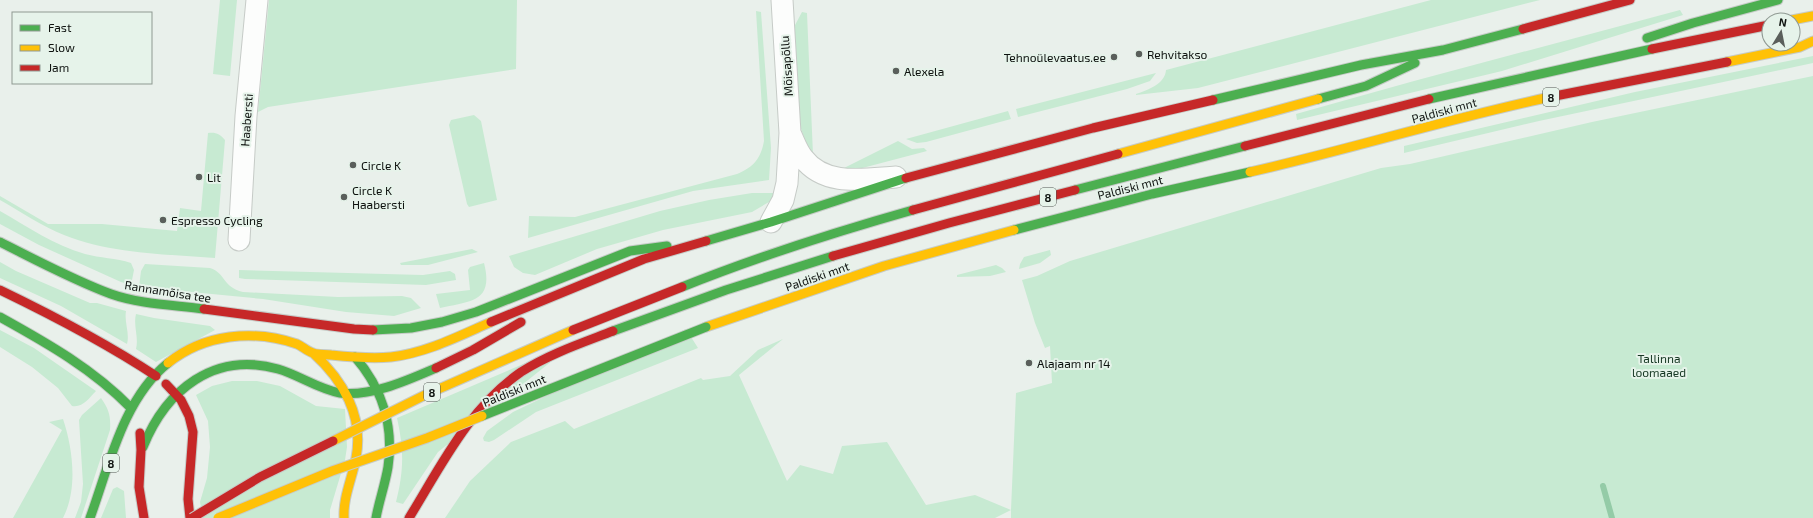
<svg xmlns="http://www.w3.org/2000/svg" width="1813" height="518" viewBox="0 0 1813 518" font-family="'Exo 2',sans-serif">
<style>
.green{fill:#c7ead2}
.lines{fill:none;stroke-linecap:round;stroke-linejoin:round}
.stream{stroke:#94cba7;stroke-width:6}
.street-casing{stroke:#c6cbc7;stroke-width:23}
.fast-casing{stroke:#c6cbc7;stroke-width:11}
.slow-casing{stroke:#c6cbc7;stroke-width:11}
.jam-casing{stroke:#c6cbc7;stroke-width:11}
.street{stroke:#fcfdfc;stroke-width:21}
.fast{stroke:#4caf50;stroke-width:9}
.slow{stroke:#ffc107;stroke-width:9}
.jam{stroke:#c62828;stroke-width:9}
.fast-bridge-casing{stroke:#c6cbc7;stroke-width:11;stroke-linecap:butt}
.slow-bridge-casing{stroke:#c6cbc7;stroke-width:11;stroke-linecap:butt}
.jam-bridge-casing{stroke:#c6cbc7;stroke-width:11;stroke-linecap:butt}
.fast-bridge{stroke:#4caf50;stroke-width:9}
.slow-bridge{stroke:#ffc107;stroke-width:9}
.jam-bridge{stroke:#c62828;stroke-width:9}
.poi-dot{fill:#5a5f5b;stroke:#e6f3ea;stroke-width:1.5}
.labels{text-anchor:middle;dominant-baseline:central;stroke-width:4;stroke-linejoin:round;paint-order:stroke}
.shield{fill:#e6f3ea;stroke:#4e5550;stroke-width:1}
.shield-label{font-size:11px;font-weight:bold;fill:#0d110e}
.poi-label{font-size:12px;fill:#0d110e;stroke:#e6f3ea;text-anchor:start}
.street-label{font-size:12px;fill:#0d110e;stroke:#e6f3ea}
.park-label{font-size:12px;fill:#173824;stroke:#e6f3ea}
</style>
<rect width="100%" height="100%" fill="#e9f0eb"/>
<path class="green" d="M220 0H237L230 76 213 74Z
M269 0H517L516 69 268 107 258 112Z
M1431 0H1540L1198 88 1136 95V94C1148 90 1165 84 1166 70Z
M1680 10 1683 15 1502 71 1297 120 1296 114 1414 81Z
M756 11 761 12 771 148 769 180 693 191 528 238 529 216 575 217 737 174C754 167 761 158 764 141Z
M802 12 807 13 813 155 805 140 799 123 794 27Z
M1813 56V63L1539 121 1404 153V146L1635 92Z
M1156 73 1150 81 1127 89 1018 117 1016 109Z
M1813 76V518H1011V510L995 518H445L470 481 511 442 565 421 574 429 701 378 703 380 730 376 758 350 783 339 739 375 787 481 800 465 833 474 842 446 887 442 926 505 975 495 1011 510 1016 393 1052 383 1050 346 1045 348 1035 323 1022 280 1037 276 1070 261 1381 168 1410 164 1592 122Z
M1008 111 1011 119 926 142 917 143 906 139Z
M474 115 481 121 497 200 469 207 467 204 449 125 451 120Z
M208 133C216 132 220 134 225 140L215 258C164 254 112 254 64 235 42 226 21 212 0 200V196L48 224H102L177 231 180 208 201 211Z
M898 141 912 149 924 148 927 151 851 171 840 170Z
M752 193H776L769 202 752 212 663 230 625 241 597 249 535 275 523 273 514 267 509 256 660 211 709 200Z
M0 211C28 227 54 245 85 254 100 258 116 258 131 263L134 270 131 285 121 282 39 245 0 224Z
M472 249 478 252 428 265H401L400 263Z
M1050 250 1051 255 1040 263 1019 269 1020 264 1024 257Z
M0 262 16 271 90 303H97L126 311C124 322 130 333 127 344L61 306 0 278Z
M484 263C494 302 471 301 440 308L436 294 470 290 468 270 470 267Z
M145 264 210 268C226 273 222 287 243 292L338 297 402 296 411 298 421 308 394 316 346 312 263 299 139 287 141 271Z
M996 265 1002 268 1006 272 990 276 957 277V275Z
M239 270 423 275 450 271 455 274 456 280 426 285 245 279 239 278Z
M136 314 154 318 210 326 215 330 156 362 136 349C139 337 133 326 136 314Z
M686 329 698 348 536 412 494 440 489 442 484 441 483 438 487 431 513 412Z
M0 330 34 348 96 391C89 398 83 408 72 406L58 388 32 367 0 347Z
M577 341 438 452 403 504 396 502C404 470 404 450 397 418Z
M232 381H257L280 386 316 406 345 409 347 447 345 460 330 510V518H203L200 502 207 478 210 447 208 421 196 395 212 386Z
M101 398C109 409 111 417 110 430L81 518H75L81 502 83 484 79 420 82 415Z
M63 419C73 449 78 489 63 518H13L62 430 49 422Z
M117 487 124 491 126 518H101L113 489Z"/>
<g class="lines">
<path class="stream" d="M1603 486 1612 518"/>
<defs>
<path id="street" d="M790 133C794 141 797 151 803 158 825 187 864 179 896 177
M771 222 783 200 787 183 790 133 782 0
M239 240 246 116 257 0"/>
<path id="fast" d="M1647 38 1693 23 1778 0
M1318 99 1366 86 1415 63
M1429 99 1652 49
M1213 100 1361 65 1443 50 1523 29
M1075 190 1245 146
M1014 230 1152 194 1250 172
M706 241 771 222 906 178
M0 242C36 260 73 280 111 294 139 304 174 305 204 309
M682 287C757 257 835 232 913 210
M0 317C47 343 93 369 131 408
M373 330 411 328 442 322 476 312 630 251 667 246
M613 331 726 290 833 256
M355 357C382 388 394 426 388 467 385 485 379 501 376 518
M143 447C166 390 214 351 278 369 299 375 318 389 340 393 371 397 408 380 436 368
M90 518C109 466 123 399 168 363"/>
<path id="slow" d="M1792 20 1813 16
M1727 62 1800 47 1813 41
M1118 154 1318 99
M1250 172C1352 149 1453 117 1555 96
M706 327 884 266 1014 230
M313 353C343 380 364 416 356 458 352 479 343 497 344 518
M168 363C204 334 253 329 297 344 302 346 307 351 313 353 318 355 325 354 331 355 350 357 371 359 391 357 426 353 459 336 491 322"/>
<path id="jam" d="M1523 29 1630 0
M1652 49 1769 25
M1555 96 1727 62
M1245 146 1429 99
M906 178 1093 128 1213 100
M913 210 1118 154
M833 256 949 223 1075 190
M0 290C54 316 106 343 156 376
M204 309 354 329 373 330
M491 322 644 259 706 241
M436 368 473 350 521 322
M166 384 181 400 189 416 193 432 188 499 190 518
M140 433 141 450 139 487 144 518
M409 518C441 466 469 408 521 372 549 354 582 343 613 331"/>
</defs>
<use href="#street" class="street-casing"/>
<use href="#fast" class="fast-casing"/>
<use href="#slow" class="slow-casing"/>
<use href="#jam" class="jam-casing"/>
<use href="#street" class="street"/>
<use href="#fast" class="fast"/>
<use href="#slow" class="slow"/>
<use href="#jam" class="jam"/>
<defs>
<path id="fast-bridge" d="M482 416 706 327"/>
<path id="slow-bridge" d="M333 441 425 395 573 330
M218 518 332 471 427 438 482 416"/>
<path id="jam-bridge" d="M573 330 682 287
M192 518 260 477 333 441"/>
</defs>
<use href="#fast-bridge" class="fast-bridge-casing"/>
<use href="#slow-bridge" class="slow-bridge-casing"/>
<use href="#jam-bridge" class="jam-bridge-casing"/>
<use href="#fast-bridge" class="fast-bridge"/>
<use href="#slow-bridge" class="slow-bridge"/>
<use href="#jam-bridge" class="jam-bridge"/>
</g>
<g class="poi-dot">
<circle cx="1139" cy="54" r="4"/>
<circle cx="1114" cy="57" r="4"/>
<circle cx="896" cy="71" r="4"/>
<circle cx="353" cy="165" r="4"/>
<circle cx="199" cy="177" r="4"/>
<circle cx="344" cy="197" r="4"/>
<circle cx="163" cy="220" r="4"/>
<circle cx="1029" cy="363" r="4"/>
</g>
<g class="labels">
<g class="shield">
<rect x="1543" y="88" width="16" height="18" rx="3"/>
<rect x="1040" y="188" width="16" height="18" rx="3"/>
<rect x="424" y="383" width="16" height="18" rx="3"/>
<rect x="103" y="454" width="16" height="18" rx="3"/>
</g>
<g class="shield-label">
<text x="1551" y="97">8</text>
<text x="1048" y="197">8</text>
<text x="432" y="392">8</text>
<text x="111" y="463">8</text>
</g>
<g class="poi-label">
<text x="1147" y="54">Rehvitakso</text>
<text x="1106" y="57" text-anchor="end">Tehnoülevaatus.ee</text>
<text x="904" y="71">Alexela</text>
<text x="361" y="165">Circle K</text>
<text x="207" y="177">Lit</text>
<text x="352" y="190">Circle K<tspan x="352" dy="14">Haabersti</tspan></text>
<text x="171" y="220">Espresso Cycling</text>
<text x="1037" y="363">Alajaam nr 14</text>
</g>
<g class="street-label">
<text transform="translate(786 66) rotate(-94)">Mõisapõllu</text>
<text transform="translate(1444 110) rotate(-15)">Paldiski mnt</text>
<text transform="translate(246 120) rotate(-86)">Haabersti</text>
<text transform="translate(1130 187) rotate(-14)">Paldiski mnt</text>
<text transform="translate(817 276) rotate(-19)">Paldiski mnt</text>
<text transform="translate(168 291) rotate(9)">Rannamõisa tee</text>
<text transform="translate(514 390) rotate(-22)">Paldiski mnt</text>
</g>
<g class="park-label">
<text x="1659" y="358">Tallinna<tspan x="1659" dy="14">loomaaed</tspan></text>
</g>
</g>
<rect x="12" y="12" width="140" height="72" fill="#e6f3ea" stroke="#8f9992"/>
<rect x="20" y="25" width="20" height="6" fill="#4caf50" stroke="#8f9992"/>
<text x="48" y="32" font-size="12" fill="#0d110e">Fast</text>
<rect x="20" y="45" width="20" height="6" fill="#ffc107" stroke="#8f9992"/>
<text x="48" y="52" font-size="12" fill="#0d110e">Slow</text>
<rect x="20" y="65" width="20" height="6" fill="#c62828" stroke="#8f9992"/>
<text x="48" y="72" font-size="12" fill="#0d110e">Jam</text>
<g transform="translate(1781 32) rotate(10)"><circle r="19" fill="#e6f3ea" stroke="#8f9992"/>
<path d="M0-3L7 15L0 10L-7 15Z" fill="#5a5f5b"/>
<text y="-6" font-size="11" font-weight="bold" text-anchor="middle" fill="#0d110e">N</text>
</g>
</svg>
